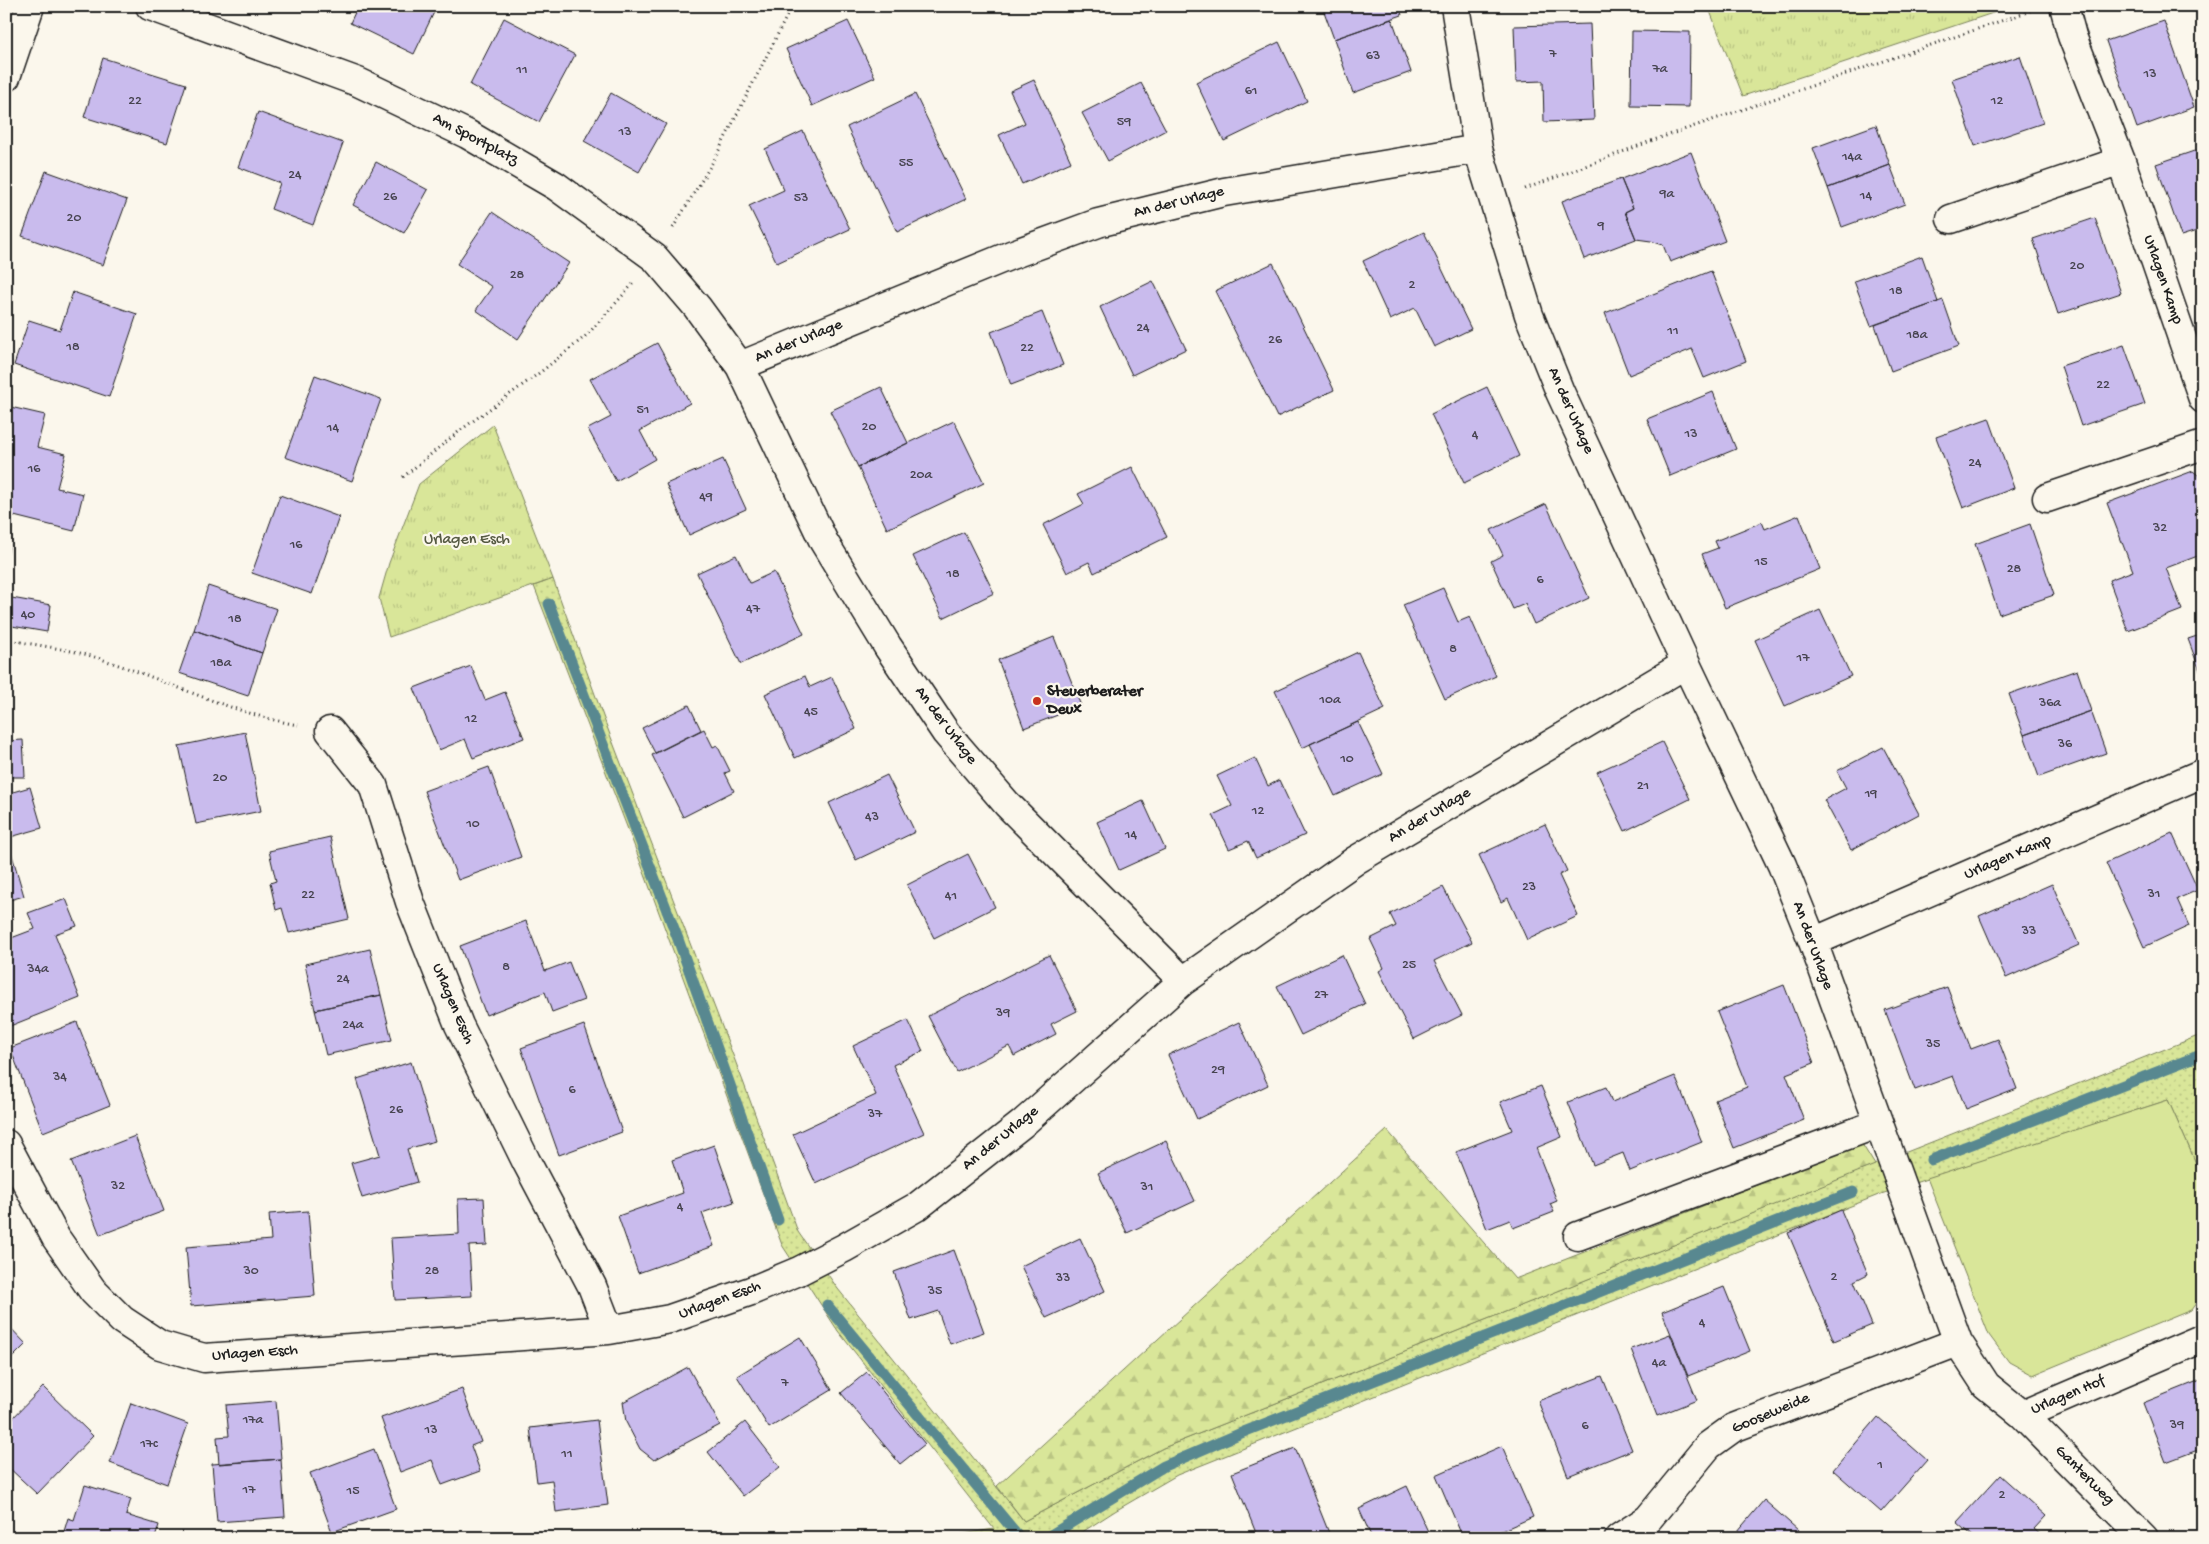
<svg xmlns="http://www.w3.org/2000/svg" width="2209" height="1544" viewBox="0 0 2209 1544" font-family="'Gochi Hand',sans-serif">
<style>
.grass{fill:url(#grass-dots);stroke:#7a815a}
.forest{fill:url(#forest-firs);stroke:#7a815a}
.park{fill:url(#park-tufts);stroke:#7a815a}
.garden{fill:#d9e699;stroke:#7a815a}
.lines{fill:none;stroke-linecap:round;stroke-linejoin:round}
.stream{stroke:#598890;stroke-width:11}
.building{fill:#c9bbed;stroke:#1c1c1c}
.street-casing{stroke:#1c1c1c;stroke-width:31}
.path{stroke:#1c1c1c;stroke-width:3;stroke-dasharray:1 4;stroke-linecap:butt}
.street{stroke:#fbf7ec;stroke-width:28}
.poi-dot{fill:#c8321e;stroke:#fbf7ec;stroke-width:2}
.labels{text-anchor:middle;dominant-baseline:central;stroke-width:4.5;stroke-linejoin:round;paint-order:stroke}
.number-label{font-size:14px;fill:#474450}
.street-label{font-size:16px;fill:#1c1c1c;stroke:#fbf7ec}
.park-label{font-size:16px;fill:#555942;stroke:#fbf7ec}
.poi-label{font-size:16px;font-weight:bold;fill:#1c1c1c;stroke:#fbf7ec;text-anchor:start}
</style>
<defs>
<pattern id="grass-dots" width="8" height="8" patternUnits="userSpaceOnUse" patternTransform="scale(1.25)"><rect width="8" height="8" fill="#d9e699"/><path d="M2 2h.1M6 6h.1" fill="none" stroke="#bac583" stroke-width="1.8" stroke-linecap="round"/></pattern>
<pattern id="forest-firs" width="22" height="20" patternUnits="userSpaceOnUse" patternTransform="scale(1.25)"><rect width="22" height="20" fill="#d9e699"/><path d="M5 1l3.5 6h-7zM16 11l3.5 6h-7z" fill="#bac583"/></pattern>
<pattern id="park-tufts" width="24" height="20" patternUnits="userSpaceOnUse" patternTransform="scale(1.25)"><rect width="24" height="20" fill="#d9e699"/><path d="M3 7l-1-3M5 7V3M7 7l1-3M15 17l-1-3M17 17v-4M19 17l1-3" fill="none" stroke="#bac583"/></pattern>
</defs>
<rect width="100%" height="100%" fill="#fbf7ec"/>
<filter id="ink" filterUnits="userSpaceOnUse"><feTurbulence type="fractalNoise" baseFrequency=".02" numOctaves="2"/><feDisplacementMap in="SourceGraphic" scale="10" xChannelSelector="R" yChannelSelector="G"/><feConvolveMatrix kernelMatrix="1 2 1 2 8 2 1 2 1" color-interpolation-filters="sRGB"/></filter>
<g filter="url(#ink)">
<path class="grass" d="M553 579 604 719 744 1084 798 1232 838 1289 1024 1521 1163 1448 2203 1034V1179L2168 1100 1881 1194 1177 1475 1115 1511 1073 1538H938L994 1529 838 1331 782 1245 634 845 534 586Z"/>
<path class="forest" d="M1387 1130 1515 1279 1862 1144 1875 1165 1163 1448 1024 1521 997 1486Z"/>
<path class="park" d="M1708 6H2014L1743 96Z
M493 425 553 579 389 637 379 598 389 563 419 484Z"/>
<path class="garden" d="M2168 1100 2203 1179V1293L2191 1310 2033 1375 2009 1362 1989 1335 1927 1178Z"/>
<g class="lines">
<path class="stream" d="M549 604 678 939 778 1220
M1931 1160 2203 1054
M827 1305 1020 1538
M1046 1538 1164 1466 1246 1431 1853 1192"/>
</g>
<path class="building" d="M358 6H437L414 54 350 23Z
M1322 6H1399L1402 15 1334 39Z
M504 18 575 55 539 122 470 85Z
M1392 19 1411 72 1353 93 1334 39Z
M848 21 875 77 812 106 786 49Z
M2164 21 2194 107 2137 128 2106 41Z
M1590 24 1594 120 1544 122 1543 81 1516 82 1514 26Z
M1632 31 1690 32 1689 107 1631 106Z
M1279 42 1307 101 1224 141 1196 82Z
M2020 56 2043 123 1975 146 1952 79Z
M103 58 186 84 167 143 84 117Z
M1034 80 1071 162 1022 184 999 135 1025 123 1010 91Z
M1141 83 1166 130 1108 161 1082 113Z
M611 93 666 124 639 172 584 141Z
M915 94 966 199 897 232 847 127Z
M258 112 343 143 313 225 271 209 280 183 238 167Z
M1876 125 1890 165 1828 188 1813 148Z
M803 131 850 229 777 263 749 206 784 190 765 149Z
M2203 148V229L2181 236 2156 164Z
M1691 152 1725 241 1670 262 1663 245 1651 241 1636 239 1625 212 1633 208 1621 179Z
M376 162 428 190 404 233 353 205Z
M1890 165 1905 204 1842 227 1828 188Z
M46 171 127 200 103 265 22 236Z
M1621 179 1633 208 1625 212 1636 239 1584 259 1562 201Z
M492 212 569 263 518 339 476 310 492 287 457 264Z
M2095 218 2121 293 2058 314 2033 239Z
M1424 232 1471 329 1434 347 1415 308 1390 320 1363 261Z
M1922 256 1938 302 1871 326 1854 281Z
M1273 263 1334 390 1277 417 1215 291Z
M1711 271 1746 361 1704 378 1692 349 1629 375 1605 313Z
M1153 281 1186 349 1132 375 1100 307Z
M73 292 137 314 109 397 14 365 29 320 60 330Z
M1943 300 1959 346 1891 371 1875 325Z
M1042 312 1063 365 1011 385 991 332Z
M657 343 690 403 640 431 655 459 616 481 588 429 611 417 590 379Z
M2124 345 2145 404 2081 426 2061 366Z
M315 375 381 399 352 481 285 457Z
M881 387 908 443 858 467 830 411Z
M1487 387 1519 456 1464 483 1431 414Z
M1713 392 1736 449 1670 476 1647 419Z
M6 406 45 415 37 447 66 454 57 488 83 494 74 531 6 514 8 485H6Z
M1989 418 2014 488 1963 508 1936 437Z
M954 421 984 483 887 529 858 467Z
M723 459 746 509 689 535 666 484Z
M1132 467 1167 537 1094 573 1089 562 1067 573 1043 525 1084 504 1078 494Z
M2193 471 2203 479V554L2166 568 2182 610 2128 631 2109 580 2133 571 2107 503Z
M280 495 339 517 312 594 252 573Z
M1546 504 1589 598 1534 624 1525 604 1513 609 1491 561 1503 555 1491 530Z
M1799 515 1820 569 1725 608 1702 554 1718 548 1715 541 1762 522 1765 529Z
M2030 524 2054 595 1999 614 1975 544Z
M6 527 12 528 6 564Z
M964 532 994 593 943 618 913 556Z
M736 555 750 583 774 572 804 634 741 664 697 573Z
M208 586 277 609 262 653 194 630Z
M1443 588 1458 622 1470 617 1496 676 1445 699 1403 605Z
M6 597 51 605 47 632 6 625Z
M1820 610 1851 676 1785 706 1755 640Z
M194 630 262 653 248 696 179 673Z
M2203 634V679L2188 639Z
M1054 637 1081 706 1024 728 998 660Z
M1358 652 1385 709 1302 748 1275 691Z
M471 666 485 700 505 692 524 738 473 758 465 739 439 750 414 688Z
M2077 670 2091 711 2024 735 2009 694Z
M805 676 810 687 832 677 856 729 795 758 765 694Z
M689 705 701 730 655 753 642 728Z
M2091 711 2106 753 2039 777 2024 735Z
M1358 722 1383 774 1335 796 1310 744Z
M704 729 713 747 717 745 730 771 725 773 734 791 683 817 652 755Z
M245 732 261 811 196 824 179 746Z
M23 740 25 777H6V741Z
M1662 742 1690 799 1625 831 1597 772Z
M1883 747 1919 814 1851 850 1824 800 1846 788 1837 771Z
M1255 758 1268 786 1279 780 1305 835 1256 858 1248 841 1229 849 1213 815 1232 806 1217 776Z
M489 767 521 857 458 880 424 791Z
M887 775 915 832 856 860 829 803Z
M30 787 42 828 7 838 24 896 6 901V794Z
M1143 801 1165 849 1119 870 1097 822Z
M1545 824 1567 871 1559 875 1578 916 1527 940 1508 898 1501 902 1479 855Z
M2172 833 2198 890 2177 899 2189 926 2144 947 2106 863Z
M330 837 349 919 289 933 282 908 276 910 270 883 276 881 269 851Z
M968 854 995 907 934 938 907 885Z
M2052 884 2079 945 2006 978 1979 916Z
M1443 887 1472 942 1434 961 1462 1015 1414 1039 1379 971 1384 968 1370 939 1396 926 1390 914Z
M66 899 77 926 55 934 80 998 10 1026 6 1017V940L35 929 28 913Z
M526 921 545 971 569 962 584 1000 552 1012 545 992 486 1015 460 946Z
M370 949 381 995 315 1010 305 964Z
M1049 955 1077 1011 1051 1024 1056 1034 1014 1056 1009 1046 957 1072 928 1016Z
M1342 955 1365 1004 1301 1035 1277 986Z
M1784 985 1814 1063 1786 1074 1804 1120 1734 1148 1715 1100 1747 1087 1717 1012Z
M1947 987 1971 1049 1998 1039 2017 1089 1966 1109 1953 1076 1915 1090 1885 1010Z
M381 995 392 1040 326 1055 315 1010Z
M908 1020 923 1051 893 1065 924 1133 816 1184 793 1134 876 1095 853 1046Z
M77 1022 110 1105 43 1132 10 1048Z
M1239 1022 1268 1085 1197 1119 1168 1055Z
M584 1025 622 1132 559 1155 521 1048Z
M411 1062 435 1141 407 1149 417 1182 362 1198 351 1163 380 1155 357 1079Z
M1675 1076 1702 1142 1630 1171 1623 1153 1593 1165 1568 1102 1606 1087 1612 1102Z
M1541 1086 1562 1137 1536 1148 1557 1201 1550 1204 1554 1212 1513 1228 1510 1220 1487 1229 1456 1152 1512 1130 1500 1102Z
M135 1136 164 1211 100 1235 71 1161Z
M1166 1141 1195 1201 1127 1233 1098 1173Z
M714 1145 734 1202 702 1213 714 1246 638 1273 618 1216 683 1193 672 1160Z
M484 1198 487 1245 469 1246 472 1296 395 1300 391 1238 459 1234 458 1199Z
M1841 1210 1868 1274 1854 1281 1872 1325 1834 1341 1788 1233Z
M308 1211 315 1296 191 1306 186 1247 271 1240 269 1214Z
M1080 1238 1105 1291 1046 1318 1021 1266Z
M954 1250 984 1332 950 1344 938 1311 911 1320 894 1272Z
M1724 1287 1750 1351 1688 1376 1662 1312Z
M6 1323 26 1344 6 1364Z
M1670 1334 1697 1400 1657 1416 1631 1349Z
M800 1337 832 1390 769 1428 737 1376Z
M688 1367 720 1425 654 1460 640 1449 626 1422 623 1402Z
M867 1372 925 1444 900 1464 841 1393Z
M1602 1376 1632 1450 1568 1476 1538 1401Z
M2203 1379V1448L2166 1462 2143 1403Z
M43 1387 93 1436 37 1494 6 1465V1425Z
M462 1389 481 1442 471 1446 480 1471 442 1485 432 1460 400 1472 381 1418Z
M276 1401 281 1459 219 1464 217 1437 229 1436 226 1405Z
M131 1403 188 1424 167 1484 110 1463Z
M1878 1417 1927 1460 1881 1512 1833 1470Z
M597 1420 608 1505 556 1512 552 1480 537 1482 530 1428Z
M745 1422 780 1467 743 1496 708 1452Z
M1502 1446 1533 1517 1485 1538H1463L1436 1475Z
M1295 1448 1331 1538H1258L1232 1473Z
M374 1449 396 1509 332 1532 310 1473Z
M281 1459 285 1517 217 1522 212 1464Z
M2000 1475 2046 1516 2034 1529 2044 1538H1975L1957 1522Z
M85 1485 131 1499 126 1515 159 1525 155 1538H62L68 1518 74 1520Z
M1407 1486 1431 1538H1372L1359 1509Z
M1764 1500 1807 1538H1732Z"/>
<g class="lines">
<defs>
<path id="street" d="M150 6 358 82 467 134 556 186 655 258 697 307 740 366 824 542 888 647 946 733 1007 804 1183 981
M1455 6 1478 149 1529 315 1560 392 1686 664 1782 865 1813 942 1958 1342 1986 1385 2023 1415 2203 1338
M2064 6 2072 36 2121 161 2203 399
M6 77 30 6
M1951 219 2121 161
M740 366 1011 255 1098 223 1224 192 1478 149
M2047 498 2203 445
M330 731 373 785 410 902 459 1025 526 1161 592 1286 609 1330
M1813 942 2203 773
M6 1144 56 1238 93 1291 122 1320 160 1345 204 1358 609 1330 670 1319 751 1291 799 1271 844 1248 918 1206 1022 1124 1183 981 1356 860 1686 664
M1578 1236 1877 1124
M2023 1415 2144 1538
M1619 1538 1648 1519 1708 1446 1733 1428 1958 1342"/>
</defs>
<use href="#street" class="street-casing"/>
<path class="path" d="M1525 189 1651 141 2030 11
M673 228 714 160 792 6
M403 477 462 429 542 371 587 335 633 284
M6 639C33 645 62 648 88 655 159 676 225 712 298 725"/>
<use href="#street" class="street"/>
</g>
</g>
<circle class="poi-dot" cx="1037" cy="701" r="5"/>
<g class="labels">
<g class="number-label">
<text x="1553" y="54">7</text>
<text x="1373" y="56">63</text>
<text x="1660" y="69">7a</text>
<text x="522" y="70">11</text>
<text x="2150" y="74">13</text>
<text x="1251" y="91">61</text>
<text x="135" y="101">22</text>
<text x="1997" y="101">12</text>
<text x="1124" y="122">59</text>
<text x="625" y="132">13</text>
<text x="1852" y="157">14a</text>
<text x="906" y="163">55</text>
<text x="295" y="175">24</text>
<text x="1667" y="194">9a</text>
<text x="1866" y="196">14</text>
<text x="390" y="197">26</text>
<text x="801" y="198">53</text>
<text x="74" y="218">20</text>
<text x="1601" y="226">9</text>
<text x="2077" y="266">20</text>
<text x="517" y="275">28</text>
<text x="1412" y="285">2</text>
<text x="1896" y="291">18</text>
<text x="1143" y="328">24</text>
<text x="1673" y="331">11</text>
<text x="1917" y="335">18a</text>
<text x="1275" y="340">26</text>
<text x="73" y="347">18</text>
<text x="1027" y="348">22</text>
<text x="2103" y="385">22</text>
<text x="643" y="410">51</text>
<text x="869" y="427">20</text>
<text x="333" y="428">14</text>
<text x="1691" y="434">13</text>
<text x="1475" y="435">4</text>
<text x="1975" y="463">24</text>
<text x="34" y="469">16</text>
<text x="921" y="475">20a</text>
<text x="706" y="497">49</text>
<text x="2160" y="528">32</text>
<text x="296" y="545">16</text>
<text x="1761" y="562">15</text>
<text x="2014" y="569">28</text>
<text x="953" y="574">18</text>
<text x="1540" y="580">6</text>
<text x="753" y="609">47</text>
<text x="28" y="615">40</text>
<text x="235" y="619">18</text>
<text x="1453" y="649">8</text>
<text x="1803" y="658">17</text>
<text x="221" y="663">18a</text>
<text x="1330" y="700">10a</text>
<text x="2050" y="703">36a</text>
<text x="811" y="712">45</text>
<text x="471" y="719">12</text>
<text x="2065" y="744">36</text>
<text x="1347" y="759">10</text>
<text x="220" y="778">20</text>
<text x="1643" y="786">21</text>
<text x="1871" y="794">19</text>
<text x="1258" y="811">12</text>
<text x="872" y="817">43</text>
<text x="473" y="824">10</text>
<text x="1131" y="835">14</text>
<text x="1529" y="887">23</text>
<text x="2154" y="894">31</text>
<text x="308" y="895">22</text>
<text x="951" y="896">41</text>
<text x="2029" y="931">33</text>
<text x="1409" y="965">25</text>
<text x="506" y="967">8</text>
<text x="38" y="969">34a</text>
<text x="343" y="979">24</text>
<text x="1321" y="995">27</text>
<text x="1003" y="1013">39</text>
<text x="353" y="1025">24a</text>
<text x="1933" y="1044">35</text>
<text x="1218" y="1070">29</text>
<text x="60" y="1077">34</text>
<text x="572" y="1090">6</text>
<text x="396" y="1110">26</text>
<text x="875" y="1114">37</text>
<text x="118" y="1186">32</text>
<text x="1147" y="1187">31</text>
<text x="680" y="1207">4</text>
<text x="251" y="1271">30</text>
<text x="432" y="1271">28</text>
<text x="1834" y="1277">2</text>
<text x="1063" y="1278">33</text>
<text x="935" y="1291">35</text>
<text x="1702" y="1323">4</text>
<text x="1659" y="1363">4a</text>
<text x="785" y="1383">7</text>
<text x="253" y="1420">17a</text>
<text x="2177" y="1425">39</text>
<text x="1585" y="1426">6</text>
<text x="431" y="1430">13</text>
<text x="149" y="1444">17c</text>
<text x="567" y="1454">11</text>
<text x="1880" y="1465">1</text>
<text x="249" y="1490">17</text>
<text x="353" y="1491">15</text>
<text x="2002" y="1495">2</text>
</g>
<g class="street-label">
<text transform="translate(475 140) rotate(28)">Am Sportplatz</text>
<text transform="translate(1179 203) rotate(-14)">An der Urlage</text>
<text transform="translate(2162 280) rotate(71)">Urlagen Kamp</text>
<text transform="translate(799 342) rotate(-22)">An der Urlage</text>
<text transform="translate(1570 411) rotate(66)">An der Urlage</text>
<text transform="translate(945 726) rotate(53)">An der Urlage</text>
<text transform="translate(1430 816) rotate(-31)">An der Urlage</text>
<text transform="translate(2008 858) rotate(-23)">Urlagen Kamp</text>
<text transform="translate(1812 946) rotate(70)">An der Urlage</text>
<text transform="translate(452 1004) rotate(67)">Urlagen Esch</text>
<text transform="translate(1001 1139) rotate(-39)">An der Urlage</text>
<text transform="translate(720 1301) rotate(-20)">Urlagen Esch</text>
<text transform="translate(255 1354) rotate(-4)">Urlagen Esch</text>
<text transform="translate(2068 1396) rotate(-23)">Urlagen Hof</text>
<text transform="translate(1771 1414) rotate(-23)">Gooseweide</text>
<text transform="translate(2084 1476) rotate(45)">Ganterweg</text>
</g>
<g class="park-label">
<text x="467" y="540">Urlagen Esch</text>
</g>
<g class="poi-label">
<text x="1047" y="692">Steuerberater<tspan x="1047" dy="18">Deux</tspan></text>
</g>
</g>
<rect width="2209" height="1544" fill="none" stroke="#fbf7ec" stroke-width="25"/>
<rect x="12" y="12" width="2184" height="1519" fill="none" stroke="#1c1c1c" stroke-width="2" filter="url(#ink)"/>
</svg>
